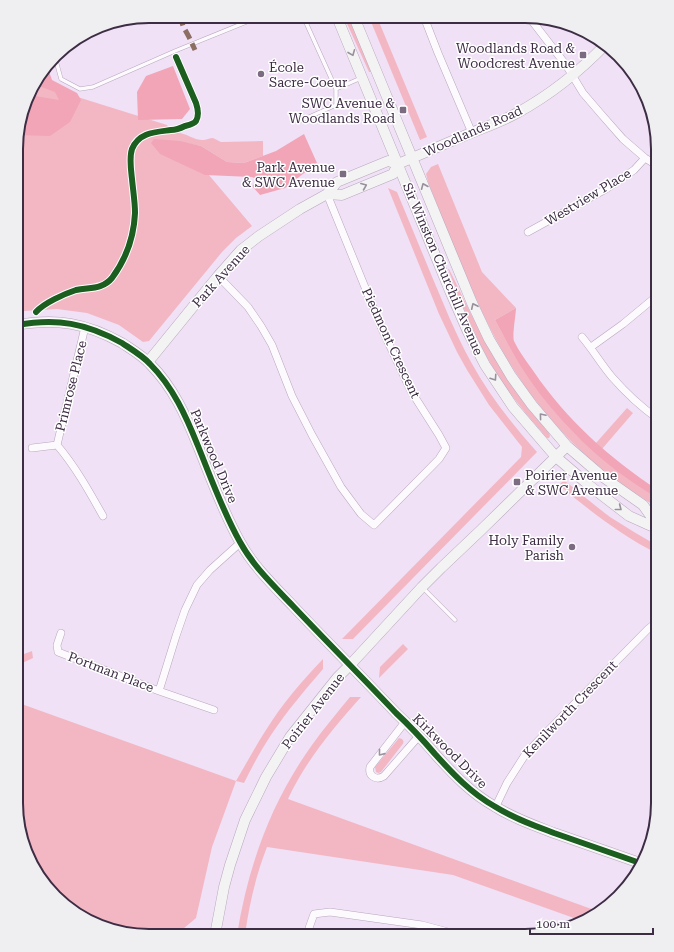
<svg xmlns="http://www.w3.org/2000/svg" width="674" height="952" viewBox="0 0 674 952" font-family="'Roboto Serif',serif">
<style>
.green{fill:#f3b7c4}
.forest{fill:#f1a5b6}
.lines{fill:none;stroke-linecap:round;stroke-linejoin:round}
.lane-casing{stroke:#b7a8bc;stroke-width:4.5}
.street-casing{stroke:#b7a8bc;stroke-width:8}
.secondary-casing{stroke:#b7a8bc;stroke-width:11}
.lane{stroke:#fdfafe;stroke-width:3.5}
.street{stroke:#fdfafe;stroke-width:7}
.secondary{stroke:#f4f3f4;stroke-width:10}
.quiet{stroke:#8d6e63;stroke-width:5;stroke-dasharray:10 5;stroke-linecap:butt}
.cycleway-casing{stroke:#fff;stroke-width:8}
.cycleway{stroke:#1b5e20;stroke-width:6}
.oneway{stroke:#98909c}
.oneway2{stroke:#9d94a1}
.poi-dot{fill:#7c6c82;stroke:#fff;stroke-width:1.5}
.labels{text-anchor:middle;dominant-baseline:central;stroke-width:3;stroke-linejoin:round;paint-order:stroke}
.poi-label{font-size:13px;fill:#3d2d44;stroke:#fff;text-anchor:end}
.street-label{font-size:13px;fill:#3d2d44;stroke:#fff}
.rim{fill:none;stroke:#3d2d44;stroke-width:2}
</style>
<rect width="100%" height="100%" fill="#f0e1f6"/>
<path class="green" d="M344 17H349L371 72H369Z
M369 17H377L427 137 420 140Z
M33 83 167 125 173 133C185 131 192 140 203 140 206 140 210 138 213 138L221 142 263 141V156L244 163 227 162 201 146 181 142 252 226 236 238 222 252 149 341 143 342 119 325 87 313 57 309 24 311 17 312V131Z
M438 164 482 272 516 308 495 320C520 367 549 412 589 447 596 453 604 458 611 464 627 475 642 487 658 498V508C630 490 602 471 578 448 549 420 523 387 503 352 472 298 451 239 428 182L426 174 431 167Z
M388 188 397 192C409 221 421 250 433 279 445 307 456 335 471 362 489 395 512 424 537 452L353 639H342L521 457 522 447 489 405 467 370 457 352 439 314Z
M448 269H449C465 301 480 334 498 364 512 389 531 411 549 433L550 436 549 438H547C525 413 504 388 488 359 472 330 460 300 448 269Z
M627 408 633 413 602 449 596 443Z
M564 480C579 492 594 505 610 517 626 527 642 537 658 546V554C622 536 590 511 559 485Z
M403 644 408 649 379 678 380 667Z
M32 651 33 658 16 666V657Z
M323 659V669C305 690 287 711 271 735 261 750 252 767 244 783L236 781 212 847 196 918 176 935H132L68 909 30 862 16 804V742L24 721 16 717V702L236 781C246 764 255 747 266 730 282 704 302 681 323 659Z
M350 697H361C333 728 305 762 288 799L597 911 585 922 453 875 267 847C256 875 249 905 245 935H237C248 866 271 802 312 745 324 728 337 713 350 697Z
M399 738 402 739C404 741 404 743 402 745L381 772 378 773 376 772 375 767Z"/>
<path class="forest" d="M47 66 52 80 77 93 81 100 70 122 50 136 17 135V131L29 95 59 100 55 92 39 86 37 79Z
M173 66 190 109 182 119 138 120 137 92 146 76Z
M304 134 317 163 285 188 260 195 252 186 259 180 252 177 205 175 160 154 151 143 154 139 180 141 201 146 227 162 244 163 276 151Z
M516 308C516 314 512 336 514 341 519 352 528 363 534 372 567 420 609 458 658 490V498C603 467 554 419 520 365 511 350 503 335 495 320Z"/>
<g class="lines">
<defs>
<path id="lane" d="M303 16 336 89 361 78
M55 57 61 79 80 89 93 87 175 51 261 16
M300 121 336 105V89
M423 588 455 620"/>
<path id="street" d="M424 17 438 53 472 133
M529 17 566 65 583 93 601 114 623 139 645 158 658 166
M528 232 606 189 634 170 645 158
M218 276 248 307 261 326 272 345 292 396 312 435 341 487 361 514 374 525 439 459 446 448 439 435 411 391 382 329 327 194
M582 337C593 350 601 364 612 377 626 393 641 407 658 419
M591 347 623 324 658 295
M57 445 85 327
M57 445C75 466 89 491 103 516
M32 448 57 445
M61 633 57 645 58 652 159 691 214 710
M159 691 176 636 185 610 197 585 210 570 240 543
M405 722 370 767C368 776 376 781 384 776L419 736
M495 808 507 783 525 755 539 740 648 629 658 621
M308 935 309 928 314 914 330 912 422 925 463 936"/>
<path id="secondary" d="M337 17 450 291 468 332 485 365 513 407 556 457 590 486 629 516 658 529
M354 17 472 303 489 339 511 376 532 405 567 446 603 477 643 505 658 526
M327 194 342 195 393 174 398 164
M17 325C57 318 86 323 122 343 131 349 143 356 150 364 173 387 186 416 198 446 211 478 223 512 240 542 253 566 274 586 293 606 327 642 362 677 396 713 410 726 423 740 435 754 453 774 471 793 494 806 513 818 533 825 554 833 582 843 611 853 640 863
M148 362 218 276 241 250 259 236 300 209 327 194 337 182 388 161 398 164C421 154 443 145 466 135 483 128 501 122 517 113 550 95 580 71 606 44
M215 935 224 887 230 865 245 820 266 777 290 737 337 678 350 665 422 587 441 568 480 531 567 446"/>
</defs>
<use href="#lane" class="lane-casing"/>
<use href="#street" class="street-casing"/>
<use href="#secondary" class="secondary-casing"/>
<use href="#lane" class="lane"/>
<use href="#street" class="street"/>
<use href="#secondary" class="secondary"/>
<path class="quiet" d="M180 16 183 26 189 37 195 50"/>
<defs>
<path id="cycleway" d="M36 312C44 303 64 294 76 290 89 287 102 290 112 278 126 259 134 236 135 213 135 202 133 190 132 179 131 170 129 158 132 149 139 132 156 132 171 130 176 130 181 128 185 126 189 125 194 124 196 121 199 116 198 109 196 103L176 57
M17 325C57 318 86 323 122 343 131 349 143 356 150 364 173 387 186 416 198 446 211 478 223 512 240 542 253 566 274 586 293 606 327 642 362 677 396 713 410 726 423 740 435 754 453 774 471 793 494 806 513 818 533 825 554 833 582 843 611 853 640 863"/>
</defs>
<use href="#cycleway" class="cycleway-casing"/>
<use href="#cycleway" class="cycleway"/>
</g>
<defs><path id="oneway-chevron" d="M-2-3.5L2.5 0L-2 3.5" fill="none" stroke-width="1.6" stroke-linecap="round" stroke-linejoin="round"/></defs>
<g class="oneway">
<use href="#oneway-chevron" transform="translate(352 53) rotate(68)"/>
<use href="#oneway-chevron" transform="translate(364 186) rotate(-22)"/>
<use href="#oneway-chevron" transform="translate(424 186) rotate(-113)"/>
<use href="#oneway-chevron" transform="translate(474 306) rotate(-115)"/>
<use href="#oneway-chevron" transform="translate(494 378) rotate(56)"/>
<use href="#oneway-chevron" transform="translate(542 416) rotate(-130)"/>
<use href="#oneway-chevron" transform="translate(619 508) rotate(38)"/>
</g>
<use class="oneway2" href="#oneway-chevron" transform="translate(381 753) rotate(129)"/>
<g class="poi-dot">
<rect x="579" y="51" width="8" height="8" rx="2"/>
<circle cx="261" cy="74" r="4"/>
<rect x="399" y="106" width="8" height="8" rx="2"/>
<rect x="339" y="170" width="8" height="8" rx="2"/>
<rect x="513" y="478" width="8" height="8" rx="2"/>
<circle cx="572" cy="547" r="4"/>
</g>
<g class="labels">
<g class="poi-label">
<text x="575" y="48">Woodlands Road &amp;<tspan x="575" dy="15">Woodcrest Avenue</tspan></text>
<text x="269" y="67" text-anchor="start">École<tspan x="269" dy="15">Sacre-Coeur</tspan></text>
<text x="395" y="103">SWC Avenue &amp;<tspan x="395" dy="15">Woodlands Road</tspan></text>
<text x="335" y="167">Park Avenue<tspan x="335" dy="15">&amp; SWC Avenue</tspan></text>
<text x="525" y="475" text-anchor="start">Poirier Avenue<tspan x="525" dy="15">&amp; SWC Avenue</tspan></text>
<text x="564" y="540">Holy Family<tspan x="564" dy="15">Parish</tspan></text>
</g>
<g class="street-label">
<text transform="translate(473 131) rotate(-24)">Woodlands Road</text>
<text transform="translate(588 197) rotate(-31)">Westview Place</text>
<text transform="translate(443 269) rotate(67)">Sir Winston Churchill Avenue</text>
<text transform="translate(221 276) rotate(-48)">Park Avenue</text>
<text transform="translate(391 343) rotate(65)">Piedmont Crescent</text>
<text transform="translate(71 386) rotate(-76)">Primrose Place</text>
<text transform="translate(214 456) rotate(67)">Parkwood Drive</text>
<text transform="translate(111 672) rotate(21)">Portman Place</text>
<text transform="translate(570 709) rotate(-46)">Kenilworth Crescent</text>
<text transform="translate(313 711) rotate(-52)">Poirier Avenue</text>
<text transform="translate(450 751) rotate(45)">Kirkwood Drive</text>
</g>
</g>
<path d="M0 0H674V952H0ZM149 23H525A126 126 0 0 1 651 149V803A126 126 0 0 1 525 929H149A126 126 0 0 1 23 803V149A126 126 0 0 1 149 23Z" fill="#efeef0" fill-rule="evenodd"/>
<path class="rim" d="M149 23H525A126 126 0 0 1 651 149V803A126 126 0 0 1 525 929H149A126 126 0 0 1 23 803V149A126 126 0 0 1 149 23Z"/>
<path d="M530 928v6h123v-6" fill="none" stroke="#3d2d44" stroke-width="2"/>
<text x="536" y="928" font-size="12" fill="#3d2d44" stroke="#ffffff" stroke-width="3" paint-order="stroke">100 m</text>
</svg>
